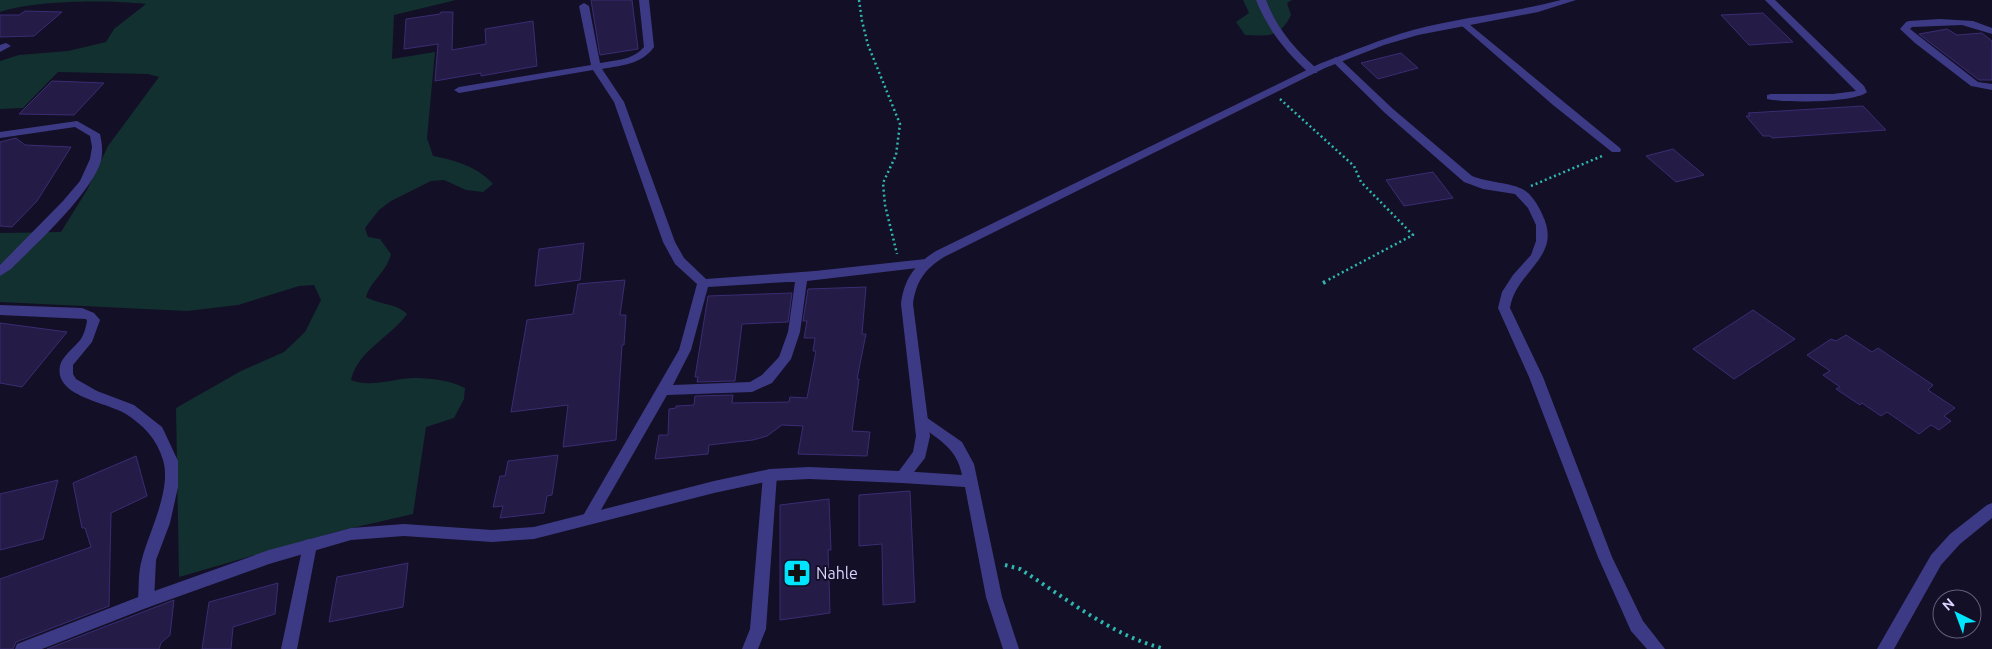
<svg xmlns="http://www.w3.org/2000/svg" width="1992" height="649" viewBox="0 0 1992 649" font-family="Ubuntu,sans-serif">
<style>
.green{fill:#12302f}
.building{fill:#241b47;stroke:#3b2d73}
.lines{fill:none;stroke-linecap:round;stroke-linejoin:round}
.path-far1{stroke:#2fb8b0;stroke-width:2.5;stroke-dasharray:2 3;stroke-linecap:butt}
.path{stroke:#2fb8b0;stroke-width:4;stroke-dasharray:2.5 4.5;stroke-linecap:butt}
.minor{fill:#3d3a85;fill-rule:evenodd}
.tertiary{fill:#3d3a85;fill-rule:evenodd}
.labels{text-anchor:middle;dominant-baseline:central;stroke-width:4;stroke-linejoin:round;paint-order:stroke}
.near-poi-label{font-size:16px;fill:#d9d4ff;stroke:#130f26;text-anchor:start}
</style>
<rect width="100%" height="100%" fill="#130f26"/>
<path class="green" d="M0 0H456L394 15 392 59 435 52 427 138 433 156C455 160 478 167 493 184L483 192 466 190 444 180 431 181 391 201 379 210 365 228 368 237 380 239 391 254C386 273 372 279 366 297 380 305 396 303 407 314 391 337 358 350 351 380 370 388 392 379 412 378 430 378 449 380 465 388L464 399 454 418 426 427 413 514 339 531 179 577 176 408 241 371 284 352 305 332 321 300 314 285 299 286 238 305 187 311 0 302V233L61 232 87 190 108 146 159 77 148 74 58 72 23 108 0 109V61L19 55 68 51 106 42 114 29 146 4C106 0 38 0 0 12Z
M1243 0H1292L1287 3 1291 15C1280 38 1268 36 1245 35L1236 22 1249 13Z"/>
<path class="building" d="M591 0H632L638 49 600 55Z
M25 11 62 12 34 36 0 37V15H19Z
M441 12H453L452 50 486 44 485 29 533 21 537 66 481 76V73L435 81 438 44 404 49 406 19 440 14Z
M1763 13 1793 42 1749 45 1721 15Z
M1947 29 1957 35 1982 33 1992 41V80H1979L1919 34Z
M1401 53 1418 68 1378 79 1361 63Z
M52 81 104 83 74 115 19 114Z
M1863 106 1886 130 1772 138 1770 136H1763L1746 116H1750L1748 113Z
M16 138 25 145 71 147 37 201 12 227 0 226V142Z
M1673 149 1704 175 1676 182 1646 156Z
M1433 172 1453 198 1404 206 1386 180Z
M584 243 580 280 535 286 539 249Z
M625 280 620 315H626L624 345H622L616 440 563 447 568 405 511 412 527 320 573 314 578 284Z
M866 287 862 334H866L857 379H859L852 431 870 432 867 456 798 454 803 426 782 425 767 436 753 440 709 445 708 454 655 459 659 435H668L669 409 676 408V406L694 405 695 396 733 395 732 403 789 402 790 397 807 398 816 351H813L815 338H804L807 321H803L808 289Z
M792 293 788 322 742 324 735 381 697 382 698 377H695L708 296Z
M1753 310 1795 339 1734 379 1693 349Z
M0 323 67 332 22 387 0 383Z
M1846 335 1872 352 1878 348 1933 385 1928 390 1955 408 1944 416 1951 421 1939 430 1931 425 1919 434 1887 412 1881 416 1862 403 1860 405 1836 389 1840 387 1823 375 1830 371 1807 355 1831 339 1836 341Z
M558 455 552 495 547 496 544 513 500 518 503 506 493 507 500 476H505L508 461Z
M136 456 147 496 111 513 109 606 16 642 13 649H0V579L91 547 85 528H82L73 483Z
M58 480 43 539 0 550V494Z
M910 491 915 602 883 605 882 544 859 546V495Z
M829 499 831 550H828L830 613 780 620V505Z
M408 563 403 607 329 622 337 577Z
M278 583 275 614 233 627 231 649H202L209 602Z
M174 600 170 635 161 643 159 649H47Z"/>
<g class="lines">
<path class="path-far1" d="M859 0 862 21 868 45 900 124 896 155 883 183 885 205 897 254
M1280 99 1354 166 1361 182 1413 235 1326 281
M1531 186 1602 156"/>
<path class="path" d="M1323 283 1329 280
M1005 565 1020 569C1066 598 1112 636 1165 649"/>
<path class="minor" d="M639 0H649L654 47C641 65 622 65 602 69L624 102 675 242 684 258 706 279 815 271 926 259 932 263 926 267 807 281 800 332 791 359 772 383 752 392 667 395 594 522 589 524 584 522 582 518 584 514 679 350 697 284 675 264 663 242 614 102 593 70 459 93 454 90 459 87 591 65 579 6 584 3 589 6 600 63C617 60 633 60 644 47ZM787 282H795L788 332 779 357 762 375 750 382 673 385 691 350 708 287Z
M1256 0H1266C1277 29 1294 48 1317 69V73H1309C1286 52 1268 30 1256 0Z
M1765 0H1775L1864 86 1867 92C1855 103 1784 103 1767 99V95L1771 94H1833L1856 91Z
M1940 19 1973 21 1992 28V34L1962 25 1912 27 1910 29 1978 82 1992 84V90L1971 86 1915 43 1900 29 1906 22 1909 21Z
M1464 20 1620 148 1621 150 1620 152H1612L1553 105 1461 25V21Z
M6 43 11 46 0 52V45Z
M1336 57 1339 58 1393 109 1472 176C1486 182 1513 183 1524 190 1532 195 1538 205 1542 214 1564 257 1516 270 1510 308L1543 377 1612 557 1643 621 1665 649H1647L1631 631 1598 557 1529 377 1498 308 1502 292 1513 275 1531 255 1536 241V225L1528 208 1515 194 1483 189 1464 182 1385 113 1333 62 1331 60Z
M77 121 100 134C102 143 103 152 101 161 91 194 36 244 11 269L0 276V265L63 201 80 181 90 159 92 147 90 136 75 127 0 138V132Z
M0 305 82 308 94 313 100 320 92 342 73 365V374L76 379 97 391 134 405 162 427 164 431 178 461V487L170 523 156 560 154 601 151 606 146 608 141 606 138 601C139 588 138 572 142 559 149 532 172 489 163 460 157 439 143 425 126 414 108 402 54 397 60 366 62 356 75 347 81 339 84 334 86 327 87 321L86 319 0 315Z
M923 415 962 442 974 464 1002 597 1019 649H1003L986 597 965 487 902 483 897 481 895 477 897 473 902 471 962 475C957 448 939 440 918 424L916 420 918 416Z
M770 469 775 471 777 475 766 629 758 649H742L750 629 763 475 765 471Z
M1992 503V518L1960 544 1941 565 1894 649H1877L1931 555 1950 534 1987 505Z
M310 539 315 540 317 545 297 649H281L303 545 305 540Z"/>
<path class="tertiary" d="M1561 0H1576L1538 12 1418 35 1384 45 1325 68 944 257C925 269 916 281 913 304L930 436 925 458 907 481 902 483 809 479 770 481 714 493 534 539 492 542 404 536 351 540 269 564 149 607 42 649H15L17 644 146 594 269 550 351 528 404 524 492 530 534 527 714 481 770 469 809 467 899 471 913 452 916 436 901 304C904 279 915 264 936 251L1319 64C1350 52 1381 39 1413 30 1461 17 1512 13 1561 0Z"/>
</g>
<defs>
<symbol id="pharmacy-square" viewBox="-11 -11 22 22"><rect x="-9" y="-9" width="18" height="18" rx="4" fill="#00e5ff" stroke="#130f26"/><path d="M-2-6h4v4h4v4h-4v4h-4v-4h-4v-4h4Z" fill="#111"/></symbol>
</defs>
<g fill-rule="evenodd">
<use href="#pharmacy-square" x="781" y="557" width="32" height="32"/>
</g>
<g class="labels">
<g class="near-poi-label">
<text x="816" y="573">Nahle</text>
</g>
</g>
<g transform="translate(1957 614) rotate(318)"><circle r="24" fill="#130f26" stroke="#625e7d"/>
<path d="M0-4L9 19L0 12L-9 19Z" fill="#00e5ff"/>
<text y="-8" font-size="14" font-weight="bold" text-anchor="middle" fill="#d9d4ff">N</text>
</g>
</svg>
